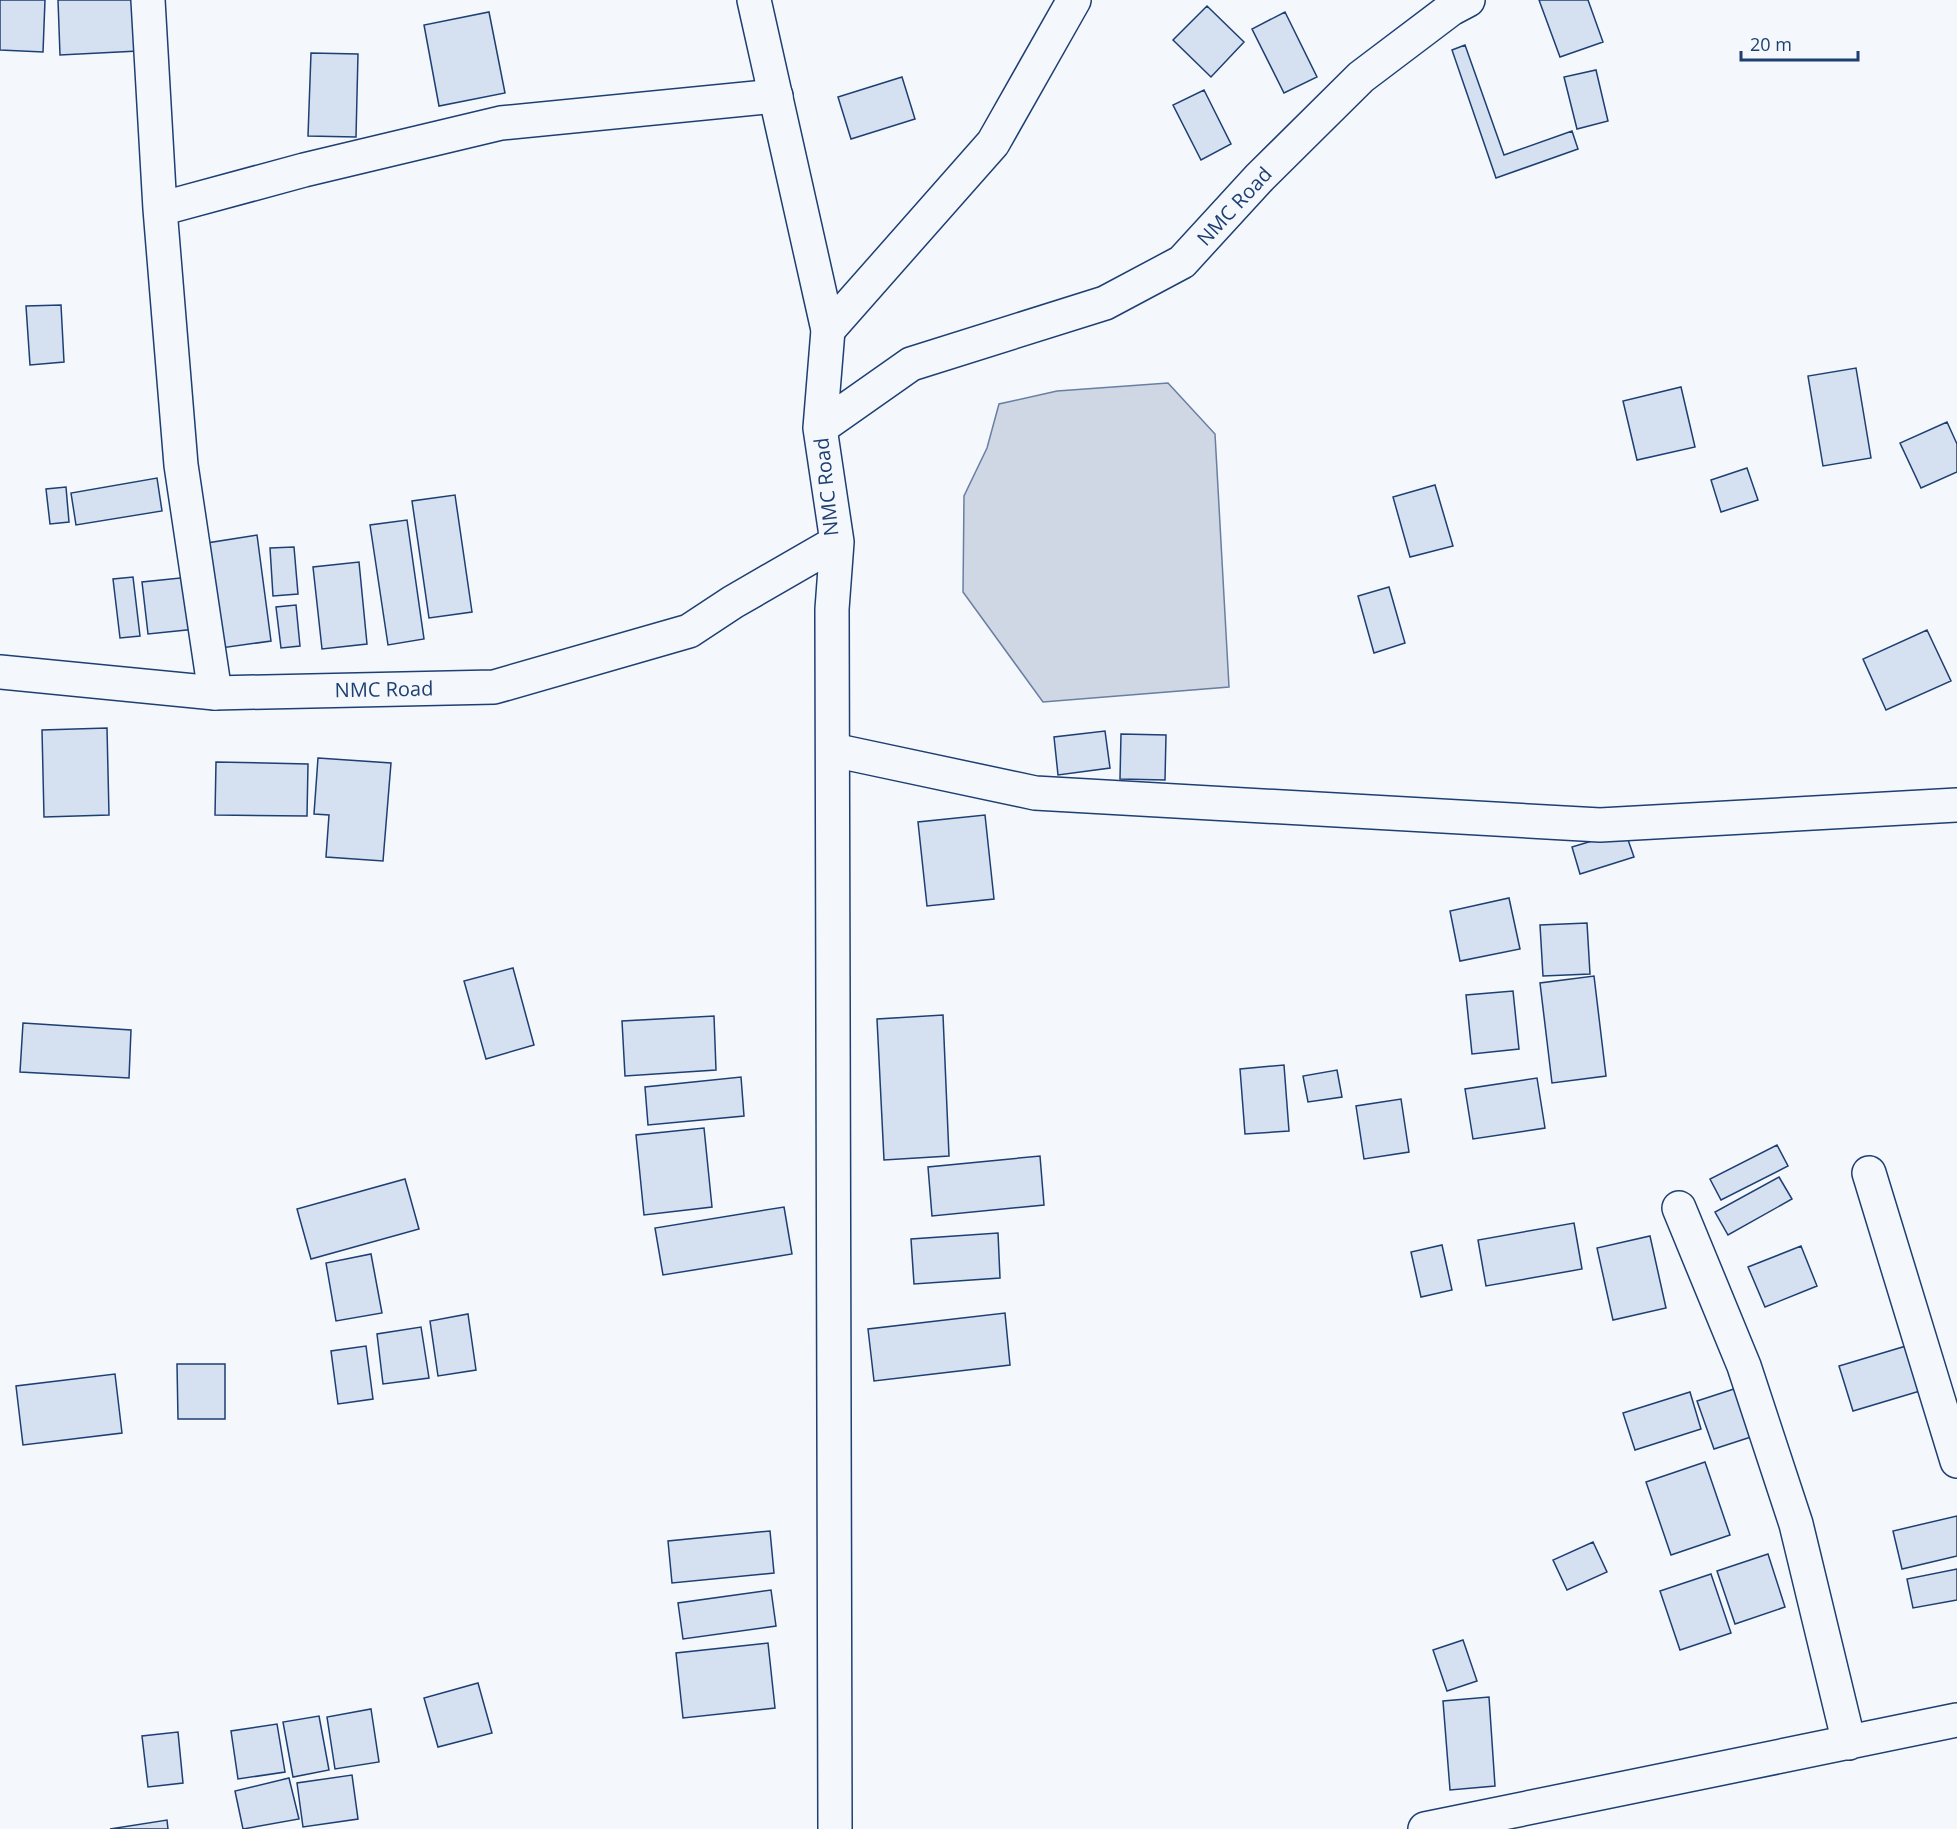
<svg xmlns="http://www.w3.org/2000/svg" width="1957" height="1829" viewBox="0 0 1957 1829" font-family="'Open Sans',sans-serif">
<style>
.water{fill:#cfd7e4;stroke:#687fa3;stroke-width:1.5}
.building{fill:#d5e0f0;stroke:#1d3f73;stroke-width:1.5}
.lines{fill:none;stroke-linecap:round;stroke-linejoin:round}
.minor-casing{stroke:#1d3f73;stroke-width:36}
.tertiary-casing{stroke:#1d3f73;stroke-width:36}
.minor{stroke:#f4f7fb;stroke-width:33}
.tertiary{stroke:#f4f7fb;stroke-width:33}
.labels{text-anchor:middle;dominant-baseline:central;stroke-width:4.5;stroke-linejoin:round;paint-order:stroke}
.street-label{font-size:20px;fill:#1d3f73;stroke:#f4f7fb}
</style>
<rect width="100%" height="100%" fill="#f4f7fb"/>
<path class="water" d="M1168 383 1215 434 1229 687 1043 702 963 592 964 496 987 448 999 404 1057 391Z"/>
<path class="building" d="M0 0H45L43 52 0 50Z
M58 0H136L138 51 60 55Z
M1539 0H1588L1603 42 1560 57Z
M1207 6 1244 42 1211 77 1173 40Z
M489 12 505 93 439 106 424 25Z
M1285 12 1317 77 1284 93 1252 29Z
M1465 45 1504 155 1572 131 1578 149 1496 178 1452 50Z
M311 53 358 54 356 137 308 136Z
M1596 70 1608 121 1577 129 1564 77Z
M902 77 915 119 851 139 838 97Z
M1204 90 1231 144 1201 160 1173 105Z
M61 305 64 362 30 365 26 306Z
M1856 368 1871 458 1823 466 1808 376Z
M1681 387 1695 447 1637 460 1623 401Z
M1947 422 1957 444V472L1921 488 1900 443Z
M1747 468 1758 500 1721 512 1711 480Z
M157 478 162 511 76 525 71 493Z
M1435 485 1453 546 1410 557 1393 497Z
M66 487 69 522 50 524 46 489Z
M455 495 472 612 429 618 412 501Z
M407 520 424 639 388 645 370 525Z
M257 535 271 641 221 648 207 543Z
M294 547 298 594 273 596 270 548Z
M359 562 367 644 322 649 313 567Z
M133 577 140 636 120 638 113 579Z
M190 577 196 629 148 634 142 582Z
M1389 587 1405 643 1374 653 1358 596Z
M296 605 300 646 281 648 276 607Z
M1927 630 1951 681 1886 710 1863 659Z
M107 728 109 815 44 817 42 730Z
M1105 731 1110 768 1058 775 1054 737Z
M1121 734 1166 735 1165 780 1120 779Z
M318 758 391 763 383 861 326 857 329 815 314 814Z
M216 762 308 764 307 816 215 815Z
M985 815 994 899 927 906 918 822Z
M1625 831 1634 857 1580 874 1572 847Z
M1509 898 1520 949 1460 961 1450 911Z
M1587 923 1590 974 1543 976 1540 925Z
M513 968 534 1045 486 1059 464 981Z
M1594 976 1606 1076 1552 1083 1540 983Z
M1513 991 1519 1049 1472 1054 1466 995Z
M943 1015 949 1156 884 1160 877 1019Z
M714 1016 716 1070 625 1076 622 1021Z
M23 1023 131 1030 129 1078 20 1072Z
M1284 1065 1289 1131 1245 1134 1240 1069Z
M1337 1070 1342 1097 1308 1102 1303 1076Z
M741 1077 744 1116 648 1125 645 1087Z
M1537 1078 1545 1128 1473 1139 1465 1089Z
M1401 1099 1409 1152 1364 1159 1356 1106Z
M704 1128 712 1207 644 1215 636 1135Z
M1777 1145 1788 1166 1721 1200 1710 1179Z
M1040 1156 1044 1205 932 1216 928 1167Z
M1779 1177 1792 1199 1728 1235 1715 1212Z
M405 1179 419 1229 311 1259 297 1209Z
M784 1207 792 1254 663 1275 655 1228Z
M1574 1223 1582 1269 1486 1286 1478 1240Z
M998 1233 1000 1278 914 1284 911 1239Z
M1650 1236 1666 1308 1613 1320 1597 1248Z
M1442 1245 1452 1290 1421 1297 1411 1252Z
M1801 1246 1817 1286 1765 1307 1748 1267Z
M371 1254 382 1313 336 1321 326 1263Z
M1005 1313 1010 1365 874 1381 868 1329Z
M468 1314 476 1370 438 1376 430 1321Z
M421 1327 429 1378 383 1384 377 1334Z
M366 1346 373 1399 338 1404 331 1351Z
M1906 1346 1920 1391 1853 1411 1839 1366Z
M177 1364H225V1419H178Z
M115 1374 122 1433 23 1445 16 1386Z
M1737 1388 1754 1436 1714 1449 1697 1401Z
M1690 1392 1701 1429 1635 1450 1623 1413Z
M1705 1462 1730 1535 1671 1555 1646 1482Z
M1957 1516V1556L1902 1569 1893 1531Z
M770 1531 774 1573 672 1583 668 1541Z
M1593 1542 1607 1572 1567 1590 1553 1560Z
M1768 1554 1785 1607 1735 1624 1717 1571Z
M1957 1569V1600L1913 1608 1907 1579Z
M1711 1574 1731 1633 1680 1650 1660 1591Z
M771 1590 776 1626 683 1639 678 1603Z
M1463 1640 1477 1681 1447 1691 1433 1650Z
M768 1643 775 1708 683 1718 676 1653Z
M478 1683 492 1733 438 1747 424 1698Z
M1489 1697 1495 1786 1450 1790 1443 1701Z
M371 1709 379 1762 335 1769 327 1717Z
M319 1716 329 1770 293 1777 283 1722Z
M277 1724 285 1772 238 1779 231 1731Z
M178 1732 183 1783 148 1787 142 1736Z
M352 1775 358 1819 303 1827 297 1783Z
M289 1778 299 1819 243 1829 235 1791Z
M167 1820 168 1829H110Z"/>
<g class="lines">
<defs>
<path id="minor" d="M148 0 160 209
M828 330 993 143 1074 0
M215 693 181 465 160 209 304 170 501 123 776 96
M833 750 1035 793 1600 825 1957 805
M1869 1173 1957 1461
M1679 1208 1744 1366 1796 1524 1849 1743
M1425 1829 1957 1720"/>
<path id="tertiary" d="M754 0 828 330 820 428
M0 672 215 693 494 687 689 631 733 602 837 542 820 428 911 364 1105 303 1182 262 1260 177 1361 77 1451 9 1468 0
M835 1829 832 609 837 542"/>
</defs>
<use href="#minor" class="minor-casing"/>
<use href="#tertiary" class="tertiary-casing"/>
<use href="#minor" class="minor"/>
<use href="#tertiary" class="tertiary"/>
</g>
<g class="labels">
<g class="street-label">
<text transform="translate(1234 206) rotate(-47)">NMC Road</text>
<text transform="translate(826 487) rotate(-96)">NMC Road</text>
<text transform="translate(384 689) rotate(-1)">NMC Road</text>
</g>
</g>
<path d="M1741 51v9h117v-9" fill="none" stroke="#1d3f73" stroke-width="3"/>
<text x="1750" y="51" font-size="18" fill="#1d3f73" stroke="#f4f7fb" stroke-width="4.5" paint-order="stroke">20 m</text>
</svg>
